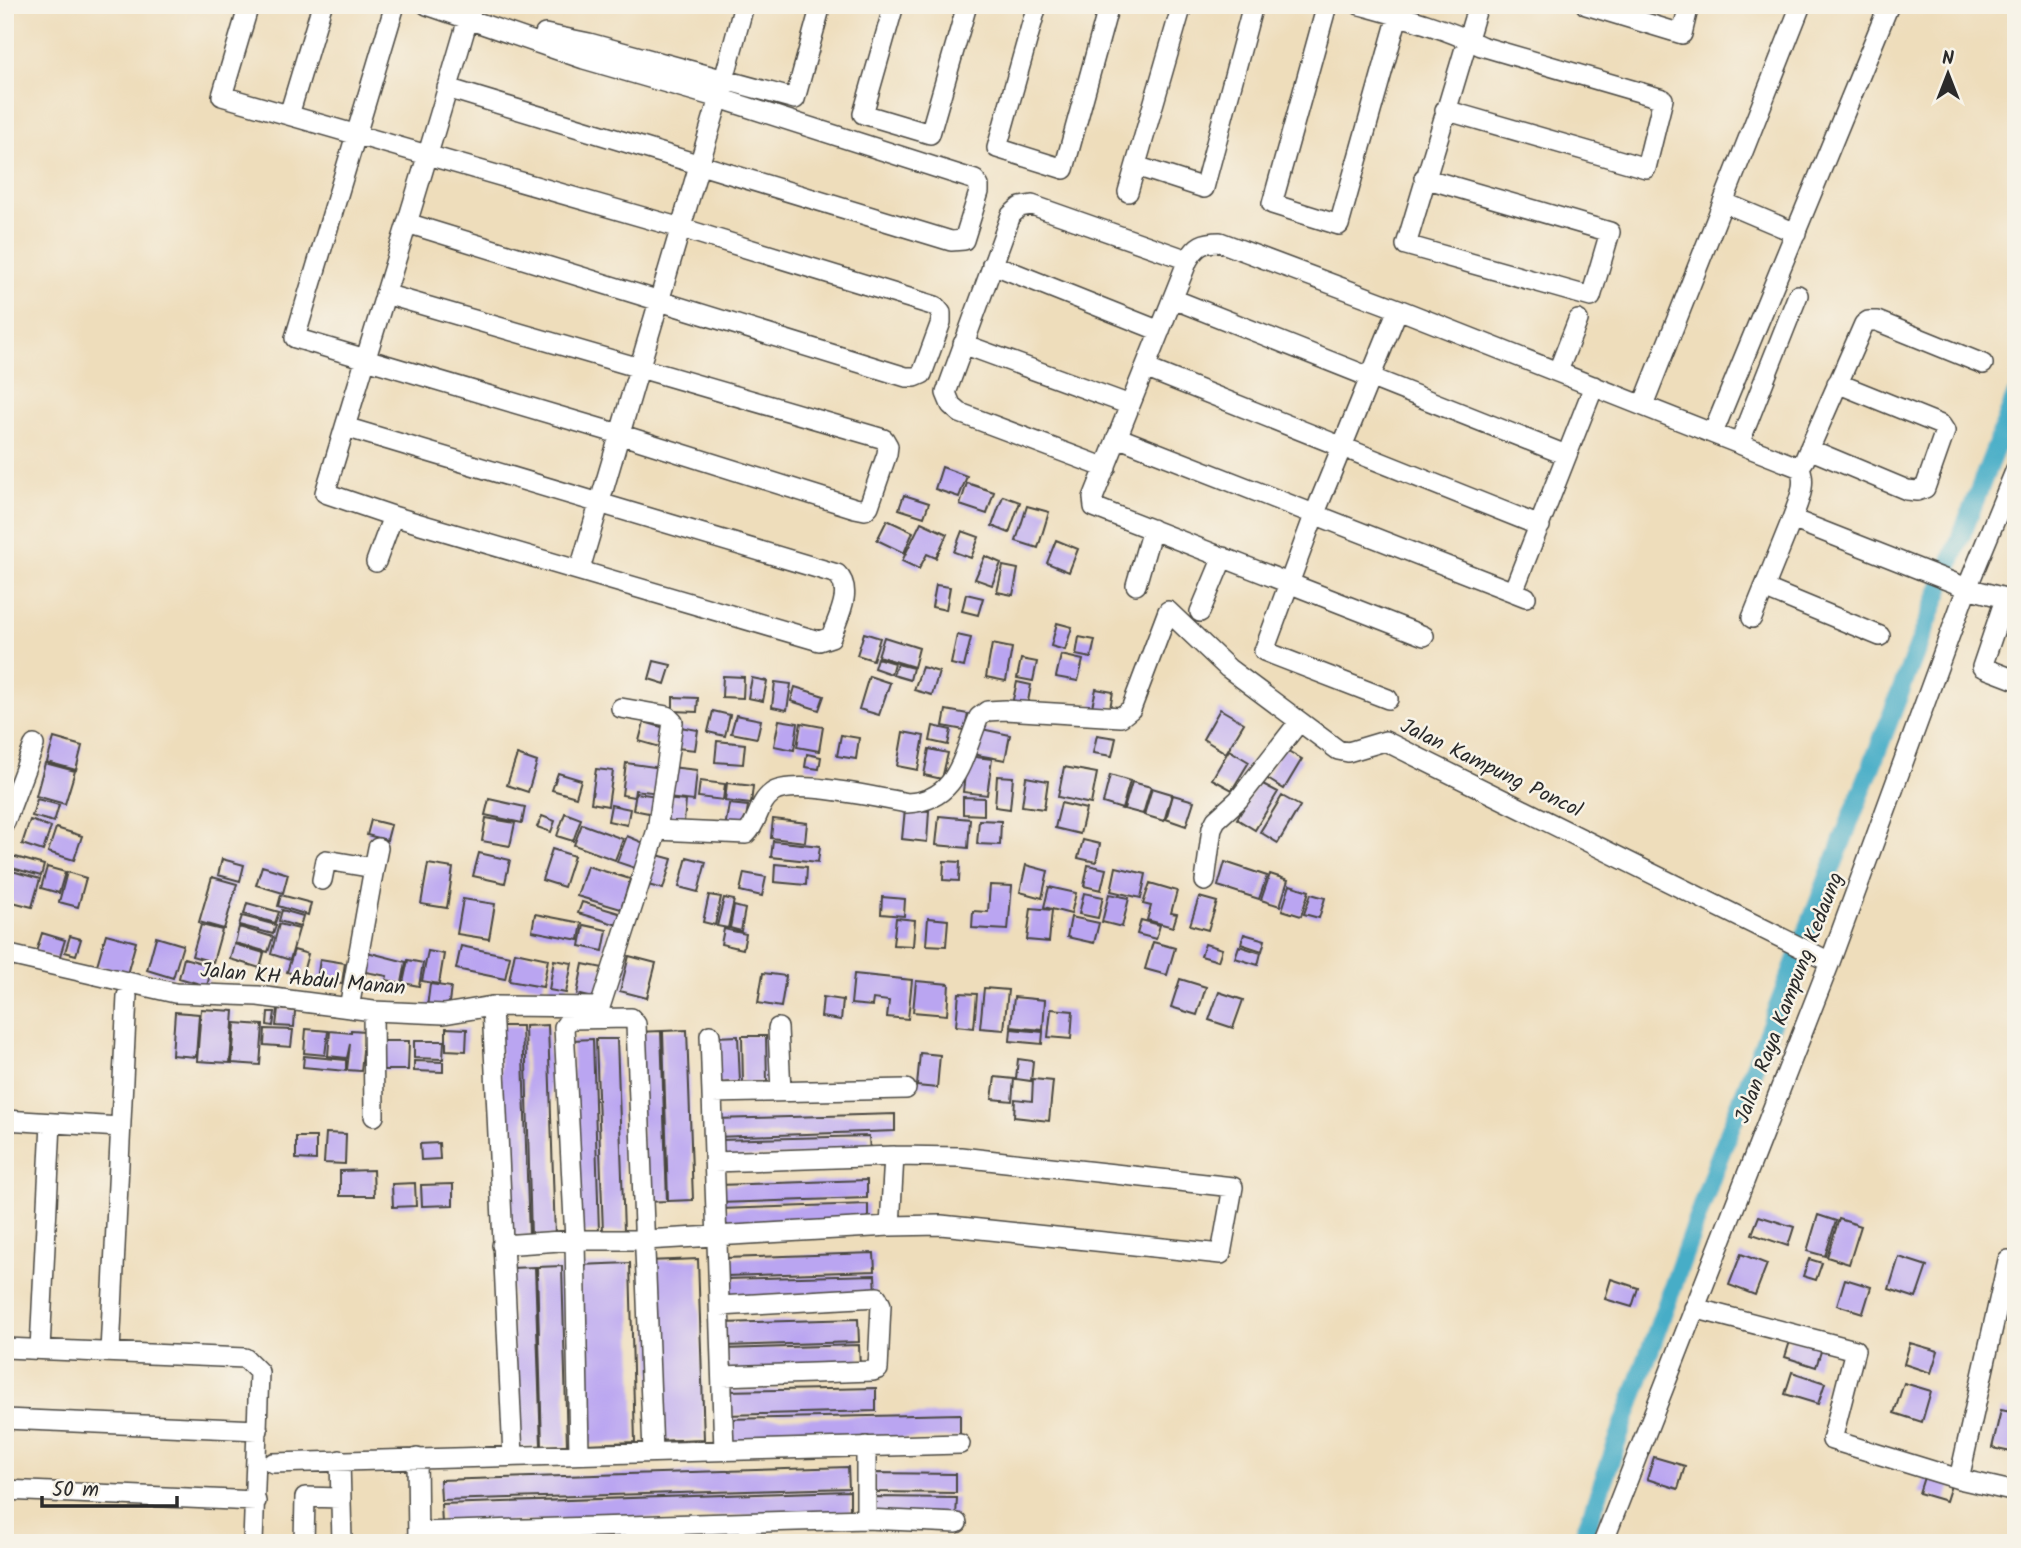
<svg xmlns="http://www.w3.org/2000/svg" width="2021" height="1548" viewBox="0 0 2021 1548" font-family="Kalam,sans-serif">
<style>
.lines{fill:none;stroke-linecap:round;stroke-linejoin:round}
.canal{stroke:#47adc7;stroke-width:19}
.building{fill:#baa5f1}
.minor-casing{stroke:#484641;stroke-width:22}
.minor{stroke:#fff;stroke-width:19}
.labels{text-anchor:middle;dominant-baseline:central;stroke-width:5;stroke-linejoin:round;paint-order:stroke}
.street-label{font-size:21px;fill:#2b2b2b;stroke:#f7f3e8}
</style>
<rect width="100%" height="100%" fill="#f7f3e8"/>
<filter id="ink" filterUnits="userSpaceOnUse"><feTurbulence type="fractalNoise" baseFrequency=".0143" numOctaves="2"/><feDisplacementMap in="SourceGraphic" scale="14" xChannelSelector="R" yChannelSelector="G"/><feConvolveMatrix kernelMatrix="1 2 1 2 8 2 1 2 1" color-interpolation-filters="sRGB"/></filter>
<filter id="wash" filterUnits="userSpaceOnUse"><feTurbulence type="fractalNoise" baseFrequency=".00686" numOctaves="4" result="noise"/><feDisplacementMap in="SourceGraphic" scale="28" xChannelSelector="R" yChannelSelector="G"/><feGaussianBlur stdDeviation="1.57" result="paint"/><feColorMatrix in="noise" values="0 0 0 0 0 0 0 0 0 0 0 0 0 0 0 0 0 1.4 0 .05"/><feComposite in="paint" operator="in"/></filter>
<g filter="url(#wash)">
<rect width="100%" height="100%" fill="#edb"/>
<g class="lines">
<path class="canal" d="M1581 1543 1718 1160 2016 395"/>
</g>
<g id="blocks">
<path class="building" d="M942 467 967 476 959 497 935 489Z
M967 483 994 492 987 514 960 505Z
M904 495 929 503 924 517 899 509Z
M1003 496 1020 502 1009 533 992 526Z
M1027 506 1049 512 1038 548 1016 541Z
M887 520 913 532 904 553 877 540Z
M921 522 947 534 936 558 927 554 919 569 902 561Z
M962 531 979 537 971 558 954 552Z
M1056 540 1078 549 1069 572 1047 563Z
M985 556 1001 563 992 585 975 579Z
M1003 566 1018 569 1013 595 997 592Z
M936 585 950 587 946 610 932 607Z
M966 594 983 598 978 615 962 611Z
M1057 623 1072 627 1065 650 1051 646Z
M864 633 880 638 873 660 857 655Z
M957 635 971 638 964 667 951 664Z
M884 637 919 648 914 667 878 656Z
M1079 637 1095 640 1091 658 1076 655Z
M992 644 1012 648 1006 681 986 677Z
M1061 655 1083 660 1078 681 1056 677Z
M877 658 894 663 891 674 874 668Z
M1021 659 1037 662 1033 681 1017 678Z
M654 661 671 665 665 684 649 679Z
M897 664 913 668 910 680 893 675Z
M922 667 939 672 932 695 914 690Z
M723 676 744 677 743 698 722 697Z
M869 676 890 683 879 715 859 709Z
M752 678 767 681 763 701 748 698Z
M775 682 791 684 787 710 772 707Z
M1017 682 1031 685 1027 707 1012 704Z
M795 687 824 696 819 710 791 701Z
M1096 689 1113 692 1109 714 1091 711Z
M673 697 698 698 697 712 673 711Z
M1220 709 1244 723 1226 753 1203 739Z
M946 710 968 714 964 730 943 726Z
M713 711 730 715 725 736 708 732Z
M736 715 761 720 757 738 731 733Z
M779 720 798 723 794 750 774 746Z
M644 722 665 728 660 747 639 741Z
M801 723 823 727 819 751 797 747Z
M933 726 951 730 948 745 930 741Z
M680 727 698 730 695 750 677 748Z
M977 728 1010 735 1005 760 972 754Z
M903 732 924 736 918 770 897 766Z
M841 735 859 738 856 759 837 756Z
M1097 735 1116 738 1112 756 1093 753Z
M54 738 82 746 76 770 47 762Z
M717 741 745 744 743 764 715 762Z
M1283 748 1302 759 1284 789 1266 778Z
M929 749 948 753 942 779 924 775Z
M1229 750 1249 762 1232 790 1212 779Z
M807 754 821 757 819 769 805 767Z
M517 755 537 762 528 792 507 785Z
M967 756 992 759 987 795 963 792Z
M45 763 75 771 65 804 36 796Z
M626 763 662 768 659 793 635 790 634 797 622 795Z
M670 767 697 770 694 801 667 798Z
M1064 767 1097 773 1091 804 1058 797Z
M596 769 613 771 608 806 591 803Z
M558 773 581 780 576 797 552 790Z
M1110 775 1130 781 1122 809 1103 803Z
M997 776 1013 777 1010 809 995 807Z
M1026 777 1048 781 1044 809 1022 806Z
M700 781 725 784 723 800 698 797Z
M1132 782 1151 787 1143 814 1124 809Z
M1259 782 1278 792 1255 830 1237 819Z
M727 783 753 786 751 804 725 801Z
M1152 788 1172 794 1164 821 1144 815Z
M636 793 657 796 654 814 633 810Z
M1173 795 1194 801 1186 826 1166 819Z
M1282 796 1300 806 1278 843 1260 832Z
M963 797 984 798V815L963 814Z
M37 799 59 805 54 822 32 816Z
M489 799 525 807 522 823 485 815Z
M664 799 686 801 684 822 662 820Z
M1061 803 1086 809 1080 834 1055 828Z
M729 804 748 806 744 831 725 828Z
M611 805 630 809 627 825 608 821Z
M905 809 929 811 927 842 902 839Z
M565 813 581 819 573 841 557 836Z
M542 816 555 821 551 832 537 827Z
M939 816 970 819 968 848 936 845Z
M486 818 515 823 510 846 482 841Z
M773 819 807 823 805 842 771 838Z
M30 820 51 827 43 851 22 844Z
M371 820 391 825 387 840 367 835Z
M979 820 1001 821 1000 845 977 844Z
M582 824 623 839 615 860 574 845Z
M56 828 82 836 74 860 48 852Z
M627 836 644 843 635 868 617 862Z
M1083 840 1100 844 1096 862 1078 858Z
M773 841 820 846 818 862 771 857Z
M552 849 574 856 564 887 542 880Z
M479 853 510 860 505 883 473 876Z
M5 854 44 865 41 876 5 866Z
M657 855 672 859 663 889 648 885Z
M687 857 706 862 698 892 679 887Z
M222 859 244 865 240 881 218 875Z
M944 861 960 862 959 881 943 880Z
M1225 862 1267 876 1259 899 1218 886Z
M428 864 453 868 447 908 421 904Z
M775 864 807 867 806 885 774 882Z
M1026 865 1048 871 1042 898 1020 892Z
M1088 865 1106 869 1101 890 1084 886Z
M262 866 288 874 283 893 256 885Z
M587 866 630 879 621 909 577 896Z
M47 867 65 872 59 893 41 888Z
M1116 867 1146 874 1141 898 1111 891Z
M5 869 40 879 32 907 5 900Z
M67 872 86 878 78 907 59 902Z
M744 873 766 877 762 896 740 891Z
M1270 874 1288 880 1280 906 1261 900Z
M212 877 237 884 224 929 199 922Z
M1150 883 1177 891 1171 913 1177 914 1173 927 1147 920 1151 906 1143 904Z
M990 885 1012 886 1008 930 972 928 973 911 988 912Z
M1290 885 1309 891 1301 916 1282 910Z
M1049 887 1076 893 1071 914 1044 907Z
M1084 893 1103 897 1098 918 1079 914Z
M1109 894 1129 898 1122 927 1102 922Z
M1311 894 1325 898 1319 918 1304 914Z
M281 895 311 903 308 915 278 906Z
M709 895 721 897 715 925 703 922Z
M882 897 905 899 904 916 881 914Z
M1199 897 1217 902 1208 930 1190 925Z
M724 898 734 900 728 928 717 926Z
M463 899 495 904 489 939 457 934Z
M582 902 622 914 618 925 578 913Z
M247 903 279 912 275 923 244 914Z
M734 906 745 909 741 931 730 928Z
M1031 908 1052 910 1049 942 1027 940Z
M282 910 303 916 300 927 279 921Z
M535 914 582 923 579 940 532 931Z
M242 916 276 925 273 934 239 925Z
M1071 917 1099 923 1094 943 1067 937Z
M896 918 915 920 913 946 893 945Z
M928 918 948 920 946 946 926 945Z
M1141 920 1160 925 1156 939 1137 934Z
M279 924 299 929 290 960 271 954Z
M201 925 222 930 213 962 192 956Z
M584 925 607 930 603 951 580 946Z
M239 927 273 937 268 952 235 943Z
M724 929 746 934 743 949 721 944Z
M42 933 65 940 59 959 36 952Z
M106 934 136 942 127 974 97 965Z
M1244 934 1265 940 1262 951 1241 944Z
M70 936 81 939 76 955 65 952Z
M156 937 183 945 173 978 147 970Z
M1153 942 1175 948 1167 975 1145 969Z
M234 944 264 953 260 968 230 959Z
M1205 944 1222 949 1218 961 1201 956Z
M461 946 510 956 505 979 456 969Z
M1239 946 1261 953 1258 965 1235 958Z
M294 950 308 954 302 976 287 972Z
M363 951 406 962 402 983 386 980 387 976 360 971Z
M428 951 444 954 439 984 422 981Z
M515 952 548 959 543 987 509 981Z
M629 956 656 963 647 998 620 991Z
M184 958 212 966 207 986 179 978Z
M320 959 345 963 342 984 317 980Z
M408 960 423 963 419 986 403 983Z
M554 960 572 963 566 993 549 990Z
M583 964 603 968 597 999 577 994Z
M763 973 786 976 781 1007 758 1003Z
M854 974 912 980 908 1019 887 1017 889 1001 873 999 872 1006 851 1004Z
M1180 979 1206 987 1197 1015 1171 1007Z
M916 981 949 984 947 1015 913 1012Z
M430 984 451 987 448 1010 427 1007Z
M984 988 1008 990 1004 1030 980 1028Z
M1219 992 1243 1000 1233 1028 1209 1020Z
M959 993 977 994 974 1028 956 1026Z
M823 997 843 1000 841 1020 821 1017Z
M1014 997 1045 1000 1043 1030 1011 1027Z
M201 1009 234 1011 230 1063 197 1061Z
M278 1009 295 1011 294 1027 276 1026Z
M1051 1009 1073 1011 1071 1039 1048 1037Z
M175 1012 199 1014 196 1057 172 1055Z
M268 1012H275L273 1026 267 1025Z
M235 1023 263 1025 260 1065 232 1063Z
M548 1025 555 1236H531L525 1026Z
M499 1026H522L529 1236 505 1237Z
M446 1028 467 1029 466 1051 446 1050Z
M265 1029 293 1030 291 1047 264 1045Z
M306 1029 328 1031 325 1055 304 1053Z
M1011 1029 1043 1032 1042 1044 1010 1041Z
M351 1030 365 1031 361 1071 347 1070 350 1044 347 1058 328 1056 330 1031 351 1033Z
M687 1030 693 1200 668 1201 663 1031Z
M661 1031 667 1201 645 1202 637 1032Z
M738 1036 740 1082 716 1083 715 1037Z
M742 1036H766L767 1082 743 1083Z
M593 1039 599 1232H578L572 1040Z
M596 1039H617L624 1231 603 1232Z
M382 1041H409L408 1070H381Z
M414 1041H444L443 1059 414 1058Z
M920 1053 940 1055 937 1088 917 1086Z
M304 1056 346 1060V1071L303 1067Z
M1018 1059 1033 1061 1031 1081 1016 1079Z
M414 1061 443 1062V1072L414 1071Z
M995 1077 1014 1079 1012 1101 992 1099Z
M1033 1079 1053 1081 1049 1121 1014 1117 1015 1099 1032 1101Z
M895 1114V1131L714 1137V1119Z
M326 1133 346 1134 345 1164 324 1163Z
M869 1136 870 1153 721 1158 720 1140Z
M296 1137H316V1160L296 1159Z
M439 1143 440 1159 421 1160 420 1144Z
M373 1170 374 1196H340V1171Z
M867 1180V1198L718 1203V1185Z
M415 1183 416 1206 393 1207 392 1184Z
M453 1184V1205L422 1206 421 1185Z
M868 1204V1222L719 1227V1209Z
M1818 1215 1836 1221 1825 1256 1807 1251Z
M1759 1216 1794 1227 1788 1246 1752 1234Z
M1839 1219 1861 1226 1849 1264 1827 1257Z
M874 1253 875 1271 726 1276 725 1258Z
M1741 1254 1767 1264 1755 1295 1729 1285Z
M1899 1257 1927 1266 1916 1298 1889 1289Z
M698 1259 704 1439 653 1441 647 1261Z
M1809 1259 1822 1263 1816 1280 1803 1276Z
M630 1263 635 1442 585 1444 579 1265Z
M562 1266 567 1446H542L537 1267Z
M535 1267 541 1446 516 1447 511 1268Z
M875 1275 876 1293 727 1297 726 1279Z
M1611 1279 1638 1288 1632 1307 1605 1299Z
M1845 1279 1871 1287 1863 1313 1837 1305Z
M858 1319 859 1342 723 1346V1323Z
M1792 1335 1823 1345 1816 1367 1785 1357Z
M1910 1343 1938 1351 1931 1373 1904 1364Z
M859 1345 860 1368 725 1372 724 1349Z
M1792 1372 1825 1383 1818 1404 1785 1394Z
M1904 1383 1931 1391 1922 1422 1894 1413Z
M876 1388V1411L726 1415V1391Z
M2001 1410 2016 1413V1453L1992 1448Z
M960 1414V1437L728 1442 726 1419Z
M1654 1457 1685 1466 1678 1489 1647 1479Z
M848 1467 849 1488 441 1500 440 1480Z
M874 1473 956 1474V1493L874 1492Z
M1925 1474 1952 1482 1946 1501 1919 1493Z
M850 1491V1512L442 1524 441 1504Z
M875 1497 957 1498 956 1517 875 1515Z"/>
</g>
</g>
<g filter="url(#ink)">
<use href="#blocks" fill-opacity="0" stroke="#484641" stroke-width="2"/>
<g class="lines">
<defs>
<path id="minor" d="M249 5 222 96 681 228 935 306 941 313V322L922 374 915 377H906L407 223
M427 5 584 59 719 98 975 180 979 186V192L964 240 951 241 447 88
M894 5 863 114 930 134 967 5
M1037 5 997 148 1064 169 1109 5
M1327 5 1272 204 1339 225 1401 5
M1360 5C1400 16 1443 27 1481 46L1663 99 1646 168 1445 110
M1586 5 1682 34 1689 5
M545 34 589 43 795 99 821 5
M289 115 322 5
M1136 166 1204 188 1253 5
M1424 178 1610 232 1591 297 1406 245 1478 5
M1128 192 1182 5
M1723 202 1796 233
M992 264 1160 331
M385 294 884 439 888 446 887 454 869 506 865 510 855 508 619 434 295 338 395 5
M1173 299 1566 455
M963 344 1130 405
M1145 368 1540 526
M1558 371 1578 320
M1643 405 1801 5
M345 427 837 574C854 590 838 617 831 637L819 641 393 516 325 493C374 330 425 168 472 5
M1713 433 1889 5
M1117 437 1526 597
M1739 444 1798 295
M1809 449 1907 490 1917 491 1925 488 1945 431 1941 425 1837 383
M1804 461 1864 324 1868 321H1877L1983 364
M1106 468 960 413 951 405 946 393 1011 215 1020 207 1032 205 1188 260
M376 562 393 516
M580 569 719 98 744 5
M1136 585 1152 529
M1764 588 1880 636
M1513 592 1594 386
M2005 599 1982 667 2016 680
M1200 612 1223 557
M1752 618 1792 519
M1424 636 1094 507 1093 498 1188 260C1197 245 1203 242 1220 242L1398 309 1800 468C1807 485 1798 502 1792 519L1967 588 2016 601
M1388 699 1264 651 1315 513 1398 309
M621 708 667 716 673 722 657 830
M5 822 34 745
M374 868 378 848
M322 880 326 860 374 868 349 1008
M1205 881 1212 828 1216 820 1238 800 1299 722
M5 954 175 993 258 996 373 1011 444 1014 492 1006 600 1007 657 830 746 834C759 822 757 804 772 793 793 778 879 798 907 803 958 801 962 757 979 717L987 711 1005 710 1121 717 1131 709 1168 611 1228 668 1338 750 1348 752 1385 741 1830 962
M492 1006 513 1456
M373 1011 374 1116
M778 1028 781 1091
M710 1035C714 1173 720 1312 724 1450
M712 1093 906 1089
M5 1120 120 1127
M890 1226 941 1225 1221 1254 1233 1187 960 1157 894 1156
M502 1245 575 1240H645L890 1226 894 1156 714 1162
M720 1306 877 1297 881 1305 878 1369 873 1371 722 1376
M1694 1308 1855 1350 1832 1440 1959 1479 2016 1492
M5 1348 245 1358 259 1372 253 1543
M40 1349 51 1123
M110 1352 127 996
M5 1419 258 1430
M866 1446V1519
M579 1454 575 1240 564 1027 570 1019 631 1018 636 1024 653 1452
M417 1458 418 1543
M340 1460 342 1543
M273 1463 960 1444
M1959 1479 2008 1260
M5 1490 256 1501
M419 1532 866 1519 957 1523
M304 1543 305 1497 340 1498
M1603 1543 1830 962 1967 588 2016 469"/>
</defs>
<use href="#minor" class="minor-casing"/>
<use href="#minor" class="minor"/>
</g>
</g>
<g class="labels">
<g class="street-label">
<text transform="translate(1491 769) rotate(26)">Jalan Kampung Poncol</text>
<text transform="translate(303 980) rotate(5)">Jalan KH Abdul Manan</text>
<text transform="translate(1790 998) rotate(-69)">Jalan Raya Kampung Kedaung</text>
</g>
</g>
<rect width="2021" height="1548" fill="none" stroke="#f7f3e8" stroke-width="28"/>
<g transform="translate(1948 74)" stroke="#f7f3e8" stroke-width="5" paint-order="stroke">
<path d="M0-5L12 26L0 18L-12 26Z" fill="#2b2b2b"/>
<text y="-10" font-size="19" font-weight="bold" text-anchor="middle" fill="#2b2b2b">N</text>
</g>
<path d="M42 1496v10h135v-10" fill="none" stroke="#2b2b2b" stroke-width="3.5"/>
<text x="52" y="1496" font-size="21" fill="#2b2b2b" stroke="#f7f3e8" stroke-width="5" paint-order="stroke">50 m</text>
</svg>
